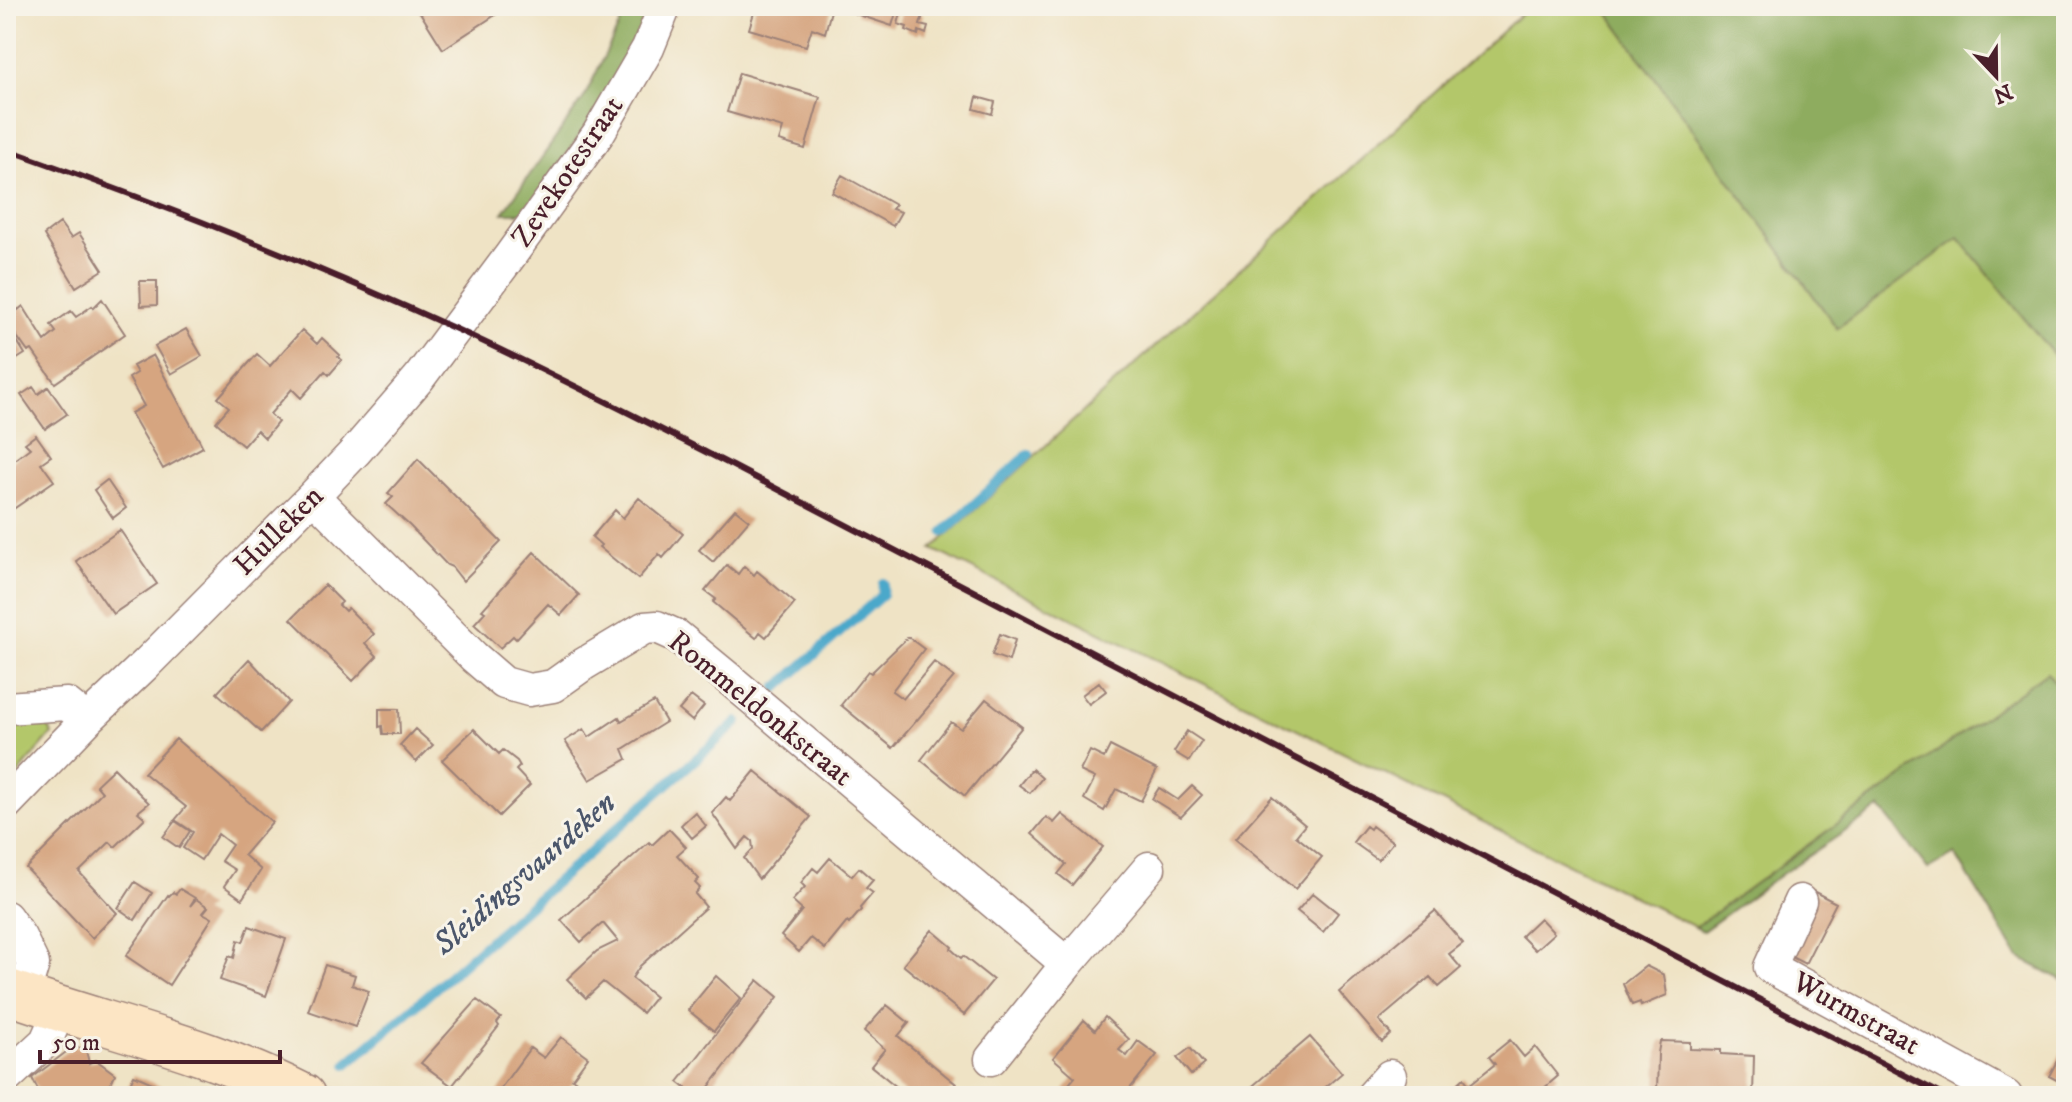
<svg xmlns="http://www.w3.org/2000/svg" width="2072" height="1102" viewBox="0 0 2072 1102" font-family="'IM FELL DW Pica',serif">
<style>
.green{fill:#b3c76b;stroke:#7e734b;stroke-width:2}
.forest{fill:#8eac5f;stroke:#6c6645;stroke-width:2}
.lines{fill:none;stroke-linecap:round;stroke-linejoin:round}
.stream{stroke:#4ca8ca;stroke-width:10}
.building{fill:#d6a580}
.minor-casing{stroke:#9c8178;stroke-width:35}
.secondary-casing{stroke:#9c8178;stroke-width:47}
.minor{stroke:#fff;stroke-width:32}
.secondary{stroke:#fce5c4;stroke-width:44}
.rail{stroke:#4a1f2b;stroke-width:6}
.labels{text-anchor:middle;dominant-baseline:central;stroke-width:6;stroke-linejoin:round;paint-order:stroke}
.street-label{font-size:30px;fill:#4a1f2b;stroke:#f7f3e8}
.water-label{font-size:32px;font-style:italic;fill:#4b566b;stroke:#f7f3e8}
</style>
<rect width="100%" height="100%" fill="#f7f3e8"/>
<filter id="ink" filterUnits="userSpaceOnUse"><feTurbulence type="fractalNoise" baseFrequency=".0125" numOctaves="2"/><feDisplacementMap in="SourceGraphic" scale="16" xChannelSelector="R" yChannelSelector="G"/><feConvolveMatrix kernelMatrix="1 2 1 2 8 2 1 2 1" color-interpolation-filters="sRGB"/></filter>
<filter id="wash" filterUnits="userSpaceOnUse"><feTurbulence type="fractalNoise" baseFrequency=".006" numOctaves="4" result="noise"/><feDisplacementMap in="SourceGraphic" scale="32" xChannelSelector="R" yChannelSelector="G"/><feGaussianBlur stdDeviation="1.8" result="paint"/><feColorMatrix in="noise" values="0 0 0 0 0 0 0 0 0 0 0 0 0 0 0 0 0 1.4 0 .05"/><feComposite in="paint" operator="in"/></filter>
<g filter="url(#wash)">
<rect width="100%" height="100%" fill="#efe3c5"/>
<path class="green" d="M1530 6H1603L1837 328 1959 237 2066 370V696L2047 672 1695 927 932 549Z
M6 719C24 720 46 714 52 734L6 788Z"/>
<path class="forest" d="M625 6H655L632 58 527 213H503L585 96 619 26Z
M1603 6H2066V370L1959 238 1837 328Z
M2047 672 2066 696V982L2018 957 1955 854 1928 869 1880 808 1786 871 1703 931 1695 927Z"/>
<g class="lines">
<path class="stream" d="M944 532 1029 454
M777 688 882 595 883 583
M347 1064 414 1007 738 722"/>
</g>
<g id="blocks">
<path class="building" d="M416 6H509L443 49Z
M756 6H828L832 7 825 33 812 28 806 46 749 29Z
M858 6H898L892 26 856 14Z
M902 9 923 15 920 25 928 27 926 34 919 31 918 35 906 30 907 27 898 24Z
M739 73 820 97 805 149 779 141 783 128 727 112Z
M977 97 995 102 992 114 974 109Z
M842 175 895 205 892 209 901 212 893 226 832 192Z
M60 223 71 238 79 233 103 270 76 287 44 235Z
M140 281H157V305L141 306Z
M10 299 18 310 23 306 45 341 56 332 51 325 71 311 76 317 92 306 93 308 102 299 125 334 55 383 32 350 28 352 6 321V302Z
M6 323 25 354 9 364 6 360Z
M186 329 202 356 171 374 155 346Z
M302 330 317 344 322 338 340 355 338 357 342 360 329 375 325 371 301 398 292 389 270 414 278 422 265 438 257 430 243 446 216 422 229 407 218 398 257 354 270 366Z
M153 355 203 447 163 469 131 413 144 406 129 378 137 373 133 366Z
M33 387 38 394 48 387 67 414 45 429 21 395Z
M36 435 51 456 41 463 54 481 6 514V466L30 448 25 443Z
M418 459 501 542 463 581 452 567 447 565 410 526 386 504 393 497 388 493Z
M107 480 126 508 113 518 94 490Z
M639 498 683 534 663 558 659 554 638 579 599 547 601 545 592 537 615 510 623 518Z
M735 509 749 520 713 562 699 550Z
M120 530 157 584 113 614 76 561Z
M534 552 579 595 561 615 548 604 516 639 513 636 500 648 474 624 485 612 482 610Z
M727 565 738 574 744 566 754 575 757 571 795 603 766 637 760 632 756 638 713 602 716 599 705 591Z
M325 585 342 602 339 605 345 611 348 608 374 634 365 643 377 656 353 681 291 619Z
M1000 634 1015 640 1009 661 992 655Z
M908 637 924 649 892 691 903 699 934 662 954 677 893 748 841 705 868 671 871 673Z
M249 659 289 702 261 732 217 693Z
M1099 682 1106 691 1089 704 1082 695Z
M691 696 704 706 692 721 679 710Z
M986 699 1022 727 965 796 921 760 951 722 961 729Z
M654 702 666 722 623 749 627 759 590 780 565 741 584 729 589 737 619 717 621 721Z
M379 709H399L400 734H383L382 726 379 727Z
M415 729 433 745 416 762 400 745Z
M474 729 499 754 503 750 517 761 520 766 516 770 530 785 499 816 442 760Z
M1187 731 1202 741 1189 761 1174 752Z
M176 739 272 822 244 855 261 870 242 899 224 886 235 870 221 861 232 845 218 834 201 860 183 848 193 832 175 820 186 807 144 773Z
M1110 746 1157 770 1141 801 1116 789 1104 811 1084 799 1095 778 1080 771 1090 751 1104 758Z
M114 768 149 803 138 812 145 818 115 847 110 842 79 872 117 913 92 938 26 868 102 792 96 785Z
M1032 769 1042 778 1030 793 1019 785Z
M755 771 811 817 759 879 744 858 753 849 752 841 747 837 737 849 712 813 726 797 730 801Z
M1192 786 1202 795 1181 817 1152 799 1159 788 1178 800Z
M1272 797 1305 825 1296 836 1322 857 1295 889 1235 839Z
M695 812 706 826 692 838 681 825Z
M1062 814 1103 847 1072 885 1058 874 1066 864 1032 834 1046 817 1054 823Z
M175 821 190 831 179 848 163 837Z
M1366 826 1370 829 1372 826 1393 842 1378 860 1353 842Z
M669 829 686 847 677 855 699 879 695 883 700 888 695 894 706 907 640 966 632 978 655 997 642 1013 603 982 586 998 567 979 597 951 618 941 603 923 581 942 561 920 649 842 652 845Z
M830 858 852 876 859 868 873 880 866 888 873 893 860 908 861 910 849 924 847 922 825 949 811 938 799 952 781 936 802 910 792 901 805 887 801 883 813 868 818 872Z
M135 882 152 893 135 920 118 908Z
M180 889 195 898 190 906 196 899 208 907 203 913 212 918 169 985 126 956 168 895 169 896 173 892 176 894Z
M1811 890 1836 903 1805 964 1780 951Z
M1313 893 1338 913 1323 932 1297 911Z
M1435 911 1463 943 1449 954 1461 968 1439 987 1430 977 1379 1020 1391 1034 1382 1042 1339 992Z
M1540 918 1554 933 1535 950 1521 936Z
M249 926 286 939 266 996 220 980 229 956 234 958 238 940 243 942Z
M932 930 952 947 951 949 961 958 963 956 993 980 964 1015 903 965Z
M325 965 355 975 352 985 369 991 355 1027 308 1011Z
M1646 966 1664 975 1667 995 1641 1006 1640 1002 1632 1005 1623 984Z
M716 976 741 998 714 1031 688 1010Z
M758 980 778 997 702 1096H696L678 1082Z
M477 1000 501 1018 497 1023 499 1026 452 1086 421 1063Z
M887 1005 909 1023 898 1036 956 1084 946 1096H908L871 1066 885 1049 864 1031Z
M1105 1017 1129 1039 1119 1050 1127 1056 1138 1041 1157 1055 1124 1096H1071L1064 1090 1075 1077 1053 1058 1084 1020 1095 1030Z
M561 1037 588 1057 572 1079 575 1080 563 1096H495L530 1048 544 1058Z
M1310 1037 1342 1073 1315 1096H1241Z
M1510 1040 1524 1057 1535 1047 1558 1076 1535 1096H1444L1464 1078 1469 1085 1495 1064 1489 1057Z
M1660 1041 1690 1042V1049L1721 1050V1054L1754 1056 1753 1096 1657 1093 1658 1053Z
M2066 1044V1081L2064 1084 2049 1076Z
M74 1046 86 1050 89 1063 96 1060 115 1074 108 1090 105 1089 91 1096H41L32 1078Z
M1190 1048 1204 1064 1191 1075 1177 1058Z
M134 1075 171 1091 169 1096H129L125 1094Z"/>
</g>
</g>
<g filter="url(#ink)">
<use href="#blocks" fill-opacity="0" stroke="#9c8178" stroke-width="2"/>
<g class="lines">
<defs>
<path id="minor" d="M313 496 474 657 504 683 529 690 553 686 584 664 644 628 657 627 677 636 728 678 1067 964 991 1059
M6 708 67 704 87 720
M6 804 87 720 146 664 313 496 355 452 419 378 510 256 598 134 648 48 665 6
M1800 901 1770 967 2006 1096
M6 917 20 937 33 964 23 997
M1067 964 1149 868
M6 1078 46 1041 60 1009
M1372 1096 1390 1076"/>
<path id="secondary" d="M6 991C105 1026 209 1048 303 1096"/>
</defs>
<use href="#minor" class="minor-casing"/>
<use href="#secondary" class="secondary-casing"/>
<use href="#minor" class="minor"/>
<use href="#secondary" class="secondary"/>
<path class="rail" d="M6 149C159 203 309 262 456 329 550 372 641 419 733 466L1945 1096"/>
</g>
</g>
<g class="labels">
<g class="street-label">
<text transform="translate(568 172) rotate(-56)">Zevekotestraat</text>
<text transform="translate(279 531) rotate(-45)">Hulleken</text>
<text transform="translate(760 709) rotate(39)">Rommeldonkstraat</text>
<text transform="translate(1856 1014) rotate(29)">Wurmstraat</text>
</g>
<g class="water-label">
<text transform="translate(525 874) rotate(-41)">Sleidingsvaardeken</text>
</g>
</g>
<rect width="2072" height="1102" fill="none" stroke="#f7f3e8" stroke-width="32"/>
<g transform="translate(1996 76) rotate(158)" stroke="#f7f3e8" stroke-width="6" paint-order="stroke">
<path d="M0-6L14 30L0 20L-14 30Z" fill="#4a1f2b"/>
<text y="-12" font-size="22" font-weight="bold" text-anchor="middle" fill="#4a1f2b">N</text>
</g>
<path d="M40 1050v12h240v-12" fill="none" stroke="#4a1f2b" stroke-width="4"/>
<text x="52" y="1050" font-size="24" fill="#4a1f2b" stroke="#f7f3e8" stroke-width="6" paint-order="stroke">50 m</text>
</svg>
